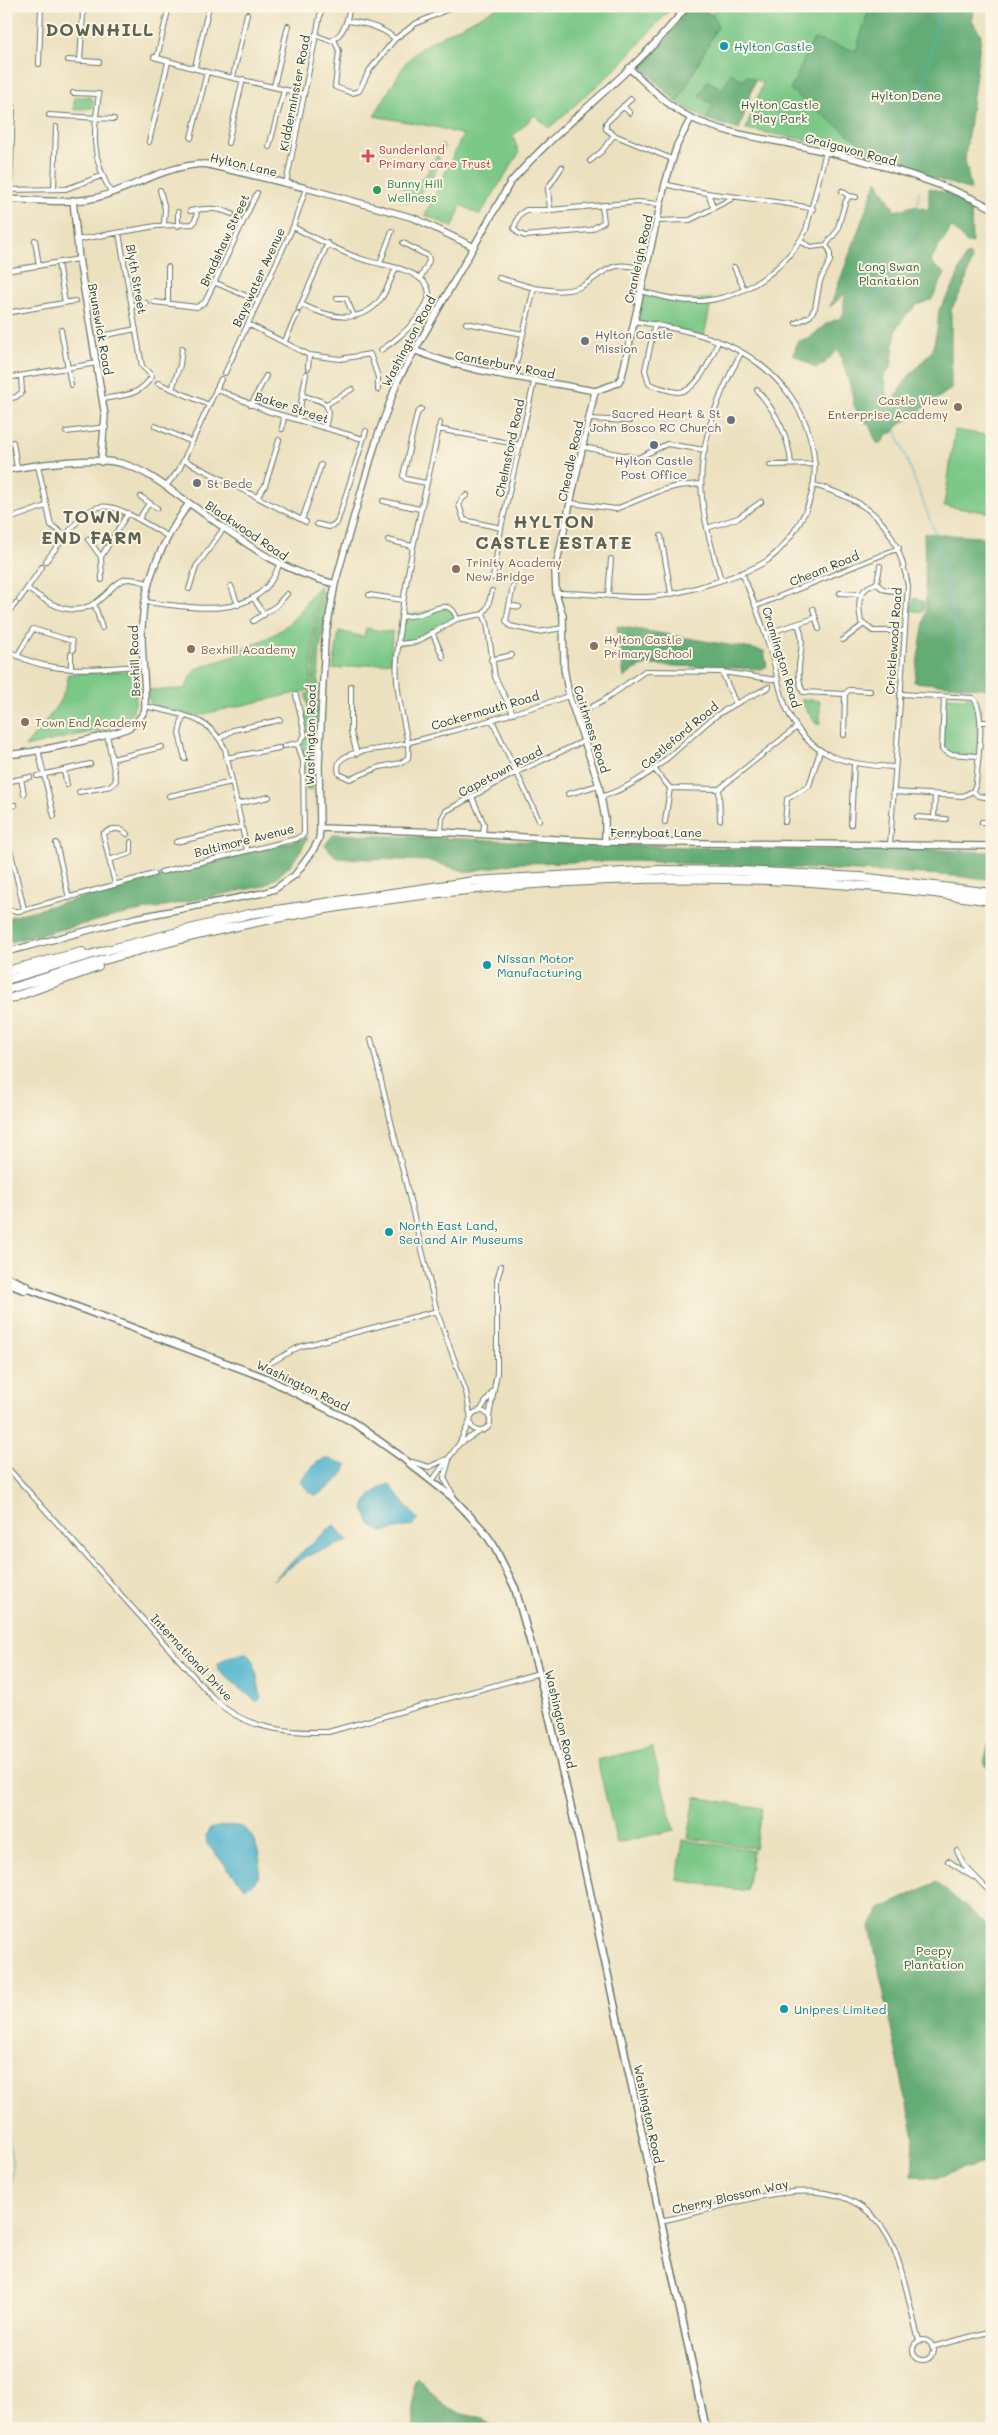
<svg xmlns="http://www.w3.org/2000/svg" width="998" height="2435" viewBox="0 0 998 2435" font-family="Mali,sans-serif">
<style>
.green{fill:#7bc887;stroke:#4d825e}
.forest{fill:#64ac74;stroke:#427454}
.water{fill:#4fb3ce;stroke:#377881}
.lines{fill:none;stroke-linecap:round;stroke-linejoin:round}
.stream{stroke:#4fb3ce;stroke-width:1}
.street-casing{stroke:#677665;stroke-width:6}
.secondary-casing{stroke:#677665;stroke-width:8}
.primary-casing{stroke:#677665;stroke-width:9}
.highway-casing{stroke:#677665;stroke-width:10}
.street{stroke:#fff;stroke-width:4}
.secondary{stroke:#fff;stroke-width:5.5}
.primary{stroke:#fff;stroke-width:6}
.highway{stroke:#fff;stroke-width:8}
.culture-dot{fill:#0f9aa8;stroke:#fcf5e5;stroke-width:2}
.health-dot{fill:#e0444e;stroke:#fcf5e5;stroke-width:2}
.leisure-dot{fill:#2e9e5b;stroke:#fcf5e5;stroke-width:2}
.worship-dot{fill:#6b7280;stroke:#fcf5e5;stroke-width:2}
.education-dot{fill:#8d6e63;stroke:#fcf5e5;stroke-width:2}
.service-dot{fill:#5c6f8a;stroke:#fcf5e5;stroke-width:2}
.labels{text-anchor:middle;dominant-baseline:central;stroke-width:4;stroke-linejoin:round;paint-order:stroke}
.culture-label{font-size:12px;fill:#0d838f;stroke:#fcf5e5;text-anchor:start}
.street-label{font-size:12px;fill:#1f3d34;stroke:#fcf5e5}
.park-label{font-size:12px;fill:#366049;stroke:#fcf5e5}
.health-label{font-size:12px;fill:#be3a42;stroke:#fcf5e5;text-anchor:start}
.leisure-label{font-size:12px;fill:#27864d;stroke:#fcf5e5;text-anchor:start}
.worship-label{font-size:12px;fill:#5b616d;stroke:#fcf5e5;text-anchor:start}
.education-label{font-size:12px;fill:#785e54;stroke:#fcf5e5;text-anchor:start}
.service-label{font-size:12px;fill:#4e5e75;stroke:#fcf5e5}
.district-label{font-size:18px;font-weight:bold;letter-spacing:1px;fill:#5c6451;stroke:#fcf5e5}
</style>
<rect width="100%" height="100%" fill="#fcf5e5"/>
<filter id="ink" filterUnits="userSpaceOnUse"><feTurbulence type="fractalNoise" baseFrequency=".02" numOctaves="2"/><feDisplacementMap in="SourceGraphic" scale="10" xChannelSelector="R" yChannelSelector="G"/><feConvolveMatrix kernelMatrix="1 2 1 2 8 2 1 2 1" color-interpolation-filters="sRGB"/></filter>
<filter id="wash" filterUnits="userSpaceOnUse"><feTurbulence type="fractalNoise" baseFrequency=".0096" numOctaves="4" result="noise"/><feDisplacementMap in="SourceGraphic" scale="20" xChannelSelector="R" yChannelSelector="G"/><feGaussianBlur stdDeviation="1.12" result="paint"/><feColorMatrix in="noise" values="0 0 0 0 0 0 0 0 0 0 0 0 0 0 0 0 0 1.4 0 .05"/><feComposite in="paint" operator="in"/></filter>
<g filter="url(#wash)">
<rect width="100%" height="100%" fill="#ece1bf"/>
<path class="green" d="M500 6H673L617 68 549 128 535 115 513 136 519 153 480 215 461 205 453 227 425 215 463 135 436 127 374 116 406 62 423 46Z
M715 6H870L856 52 868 149 877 156 871 158 828 144 746 129 763 83 747 76 745 81 722 89 708 81 714 105 706 119 677 103 718 26 712 13Z
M74 97H90L93 100 92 108 74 110Z
M442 144 445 148H442L438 158 441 160 431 180 428 179 418 197 410 199 409 202 400 198 404 197 405 188 401 187 404 182H407V186L419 184 418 181 427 173Z
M640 291 679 300 712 299 704 336 634 321Z
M955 430 992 436V513L944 506Z
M320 586 315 617 310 690 195 716 153 705 148 699 149 690 184 689 195 669 237 655 234 644 242 648C265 641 286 630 301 610 308 602 311 591 320 586Z
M321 591 329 593 319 655 315 776 312 790H306L305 764 301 746 307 735 303 714 309 713 306 694 312 692 317 618Z
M915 598 924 602 923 612 910 610Z
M450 607 457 619 416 642 398 644 401 617Z
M366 628 386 632 392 631 391 662 333 669 339 631 364 637Z
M129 671 136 678C137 701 137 721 112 727L25 747C39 728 69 698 68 674Z
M944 697 973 698 981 712 977 756 950 754 942 749Z
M802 699 820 701V724H816L802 703Z
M652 1747 674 1830 617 1843 597 1760Z
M695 1797 762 1808 755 1848 688 1838Z
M683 1840 753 1850 747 1891 677 1880Z"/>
<path class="forest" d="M689 6C705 6 712 12 718 26L677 103 639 65Z
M870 6H974L972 20 981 35 965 159 971 190 921 174 877 156 790 90 814 39 856 51Z
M731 73 744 81 747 76 755 80 739 130 706 119 714 105 699 96 708 81 722 89Z
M877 180 895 211 913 206 929 210V188L954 195 971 205 972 243H967L951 226C947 240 935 247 931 263L945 274 932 299 917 305 906 315 896 329 891 367 883 378 886 385 885 392 893 400 909 376 932 351 937 331 939 310 953 287 965 257 969 254 972 260 964 286 951 310V389L898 426 893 433H888L882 443H877L869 425 860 418 854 405 851 388 838 349 824 364 816 368 794 355 797 342 808 339 826 324 840 318 844 313V301L846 293 830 307Z
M924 533 992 538V689L914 682 926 610Z
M617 626 764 651 767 666 762 669 646 665 634 670 624 678Z
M334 834 647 846 801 850 890 848 992 852V879L925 874 635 861 517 863 467 872 430 861 337 858 325 845Z
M308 837C297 860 285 874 263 886L116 916 6 943V918Z
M992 1731V1769L986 1766 984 1763Z
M936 1882 992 1929V2160L939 2177 912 2176 914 2138 870 1927 880 1909Z
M417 2377 448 2409 483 2418 493 2429H414L413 2382Z"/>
<path class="water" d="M324 1459H330L347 1465C345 1478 326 1489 316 1496L309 1492 300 1481 316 1463Z
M389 1484 418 1520 411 1526 382 1532 370 1524 364 1508C367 1497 378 1487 389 1484Z
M334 1525 348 1541 304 1557 273 1580 306 1548Z
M245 1653 250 1655 254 1662 261 1697 257 1702 218 1670 217 1664 228 1657Z
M222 1826C228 1826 236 1825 241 1827 256 1832 265 1866 257 1879 254 1884 249 1886 245 1888L207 1844 206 1835 209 1829Z"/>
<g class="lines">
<path class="stream" d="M921 174C918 168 913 159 912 153 911 104 940 52 936 6
M919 191 916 225 857 329 935 533
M936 539 965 667
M6 2109 13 2170 6 2205"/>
</g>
</g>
<g filter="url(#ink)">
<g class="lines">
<defs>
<path id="street" d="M43 6 79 9 83 13 80 61
M348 21C364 23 383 27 395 39L415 24 455 6
M315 35 331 41C345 33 347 21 350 6
M334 39 339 51 335 87 352 93 359 91 369 71 395 39
M154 57 207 72 304 94
M157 58 169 6
M68 60 99 62
M39 64 41 6
M195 67 209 6
M233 77 247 14
M274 86 288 26
M73 93 99 94C93 132 91 158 111 192
M631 99 606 123V129L614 135 672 159
M623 106 630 113
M49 115 114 119
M191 138 207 72
M149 142 168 62
M228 143 243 79
M269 147 284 90
M590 161 602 151 614 135
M286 184 322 6
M665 184C714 198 764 197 813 209
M54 189 56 127
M6 190 66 189 101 176
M10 190 13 107
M160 190 165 209 164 225
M842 191 849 196 856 197
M709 195 713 207
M602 206 604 222 590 230 525 236 518 233 514 228 519 215 526 210H550L638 202 660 204
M550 210 548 188 562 167
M190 211C206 208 217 207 232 214
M178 212V226
M656 221 690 220 731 199
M293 227C316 238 340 253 365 260 384 266 407 267 422 280 447 300 396 341 381 350
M992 233V249
M35 240 39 266
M76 240 156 226 193 224 196 218 197 210
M800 241 811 247 826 245
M403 243 428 256 429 261 420 279
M58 263 65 303
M380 263 392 231
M734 267 744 289
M6 271 79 259
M499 278 534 288
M216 283 258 301
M640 291C660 296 680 302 701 301 745 298 786 269 806 230L826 151
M337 298H346L354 316
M168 301V267
M154 302 197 307 205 302 257 193
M301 304C326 317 360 326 380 300 387 291 391 278 396 268
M132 305 146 303
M299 309 328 243
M6 313 75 301
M466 323 523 334
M796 323 810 316 815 308 820 281 830 261V251L826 245 837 231 845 203 849 196
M248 324 309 355 340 359 370 354 378 377V390
M655 324 645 370 649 384C658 387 668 391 677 392 696 394 712 357 718 342
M61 330 71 385
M106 335 136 329
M285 341 297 314
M308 368 309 355
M225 373 293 227 306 188
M513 377 534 288C549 290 562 293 577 288 590 284 598 273 611 268 621 263 635 267 646 269
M6 378 97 363
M158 383 209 405
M172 389 180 365 182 348
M216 389 267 411 363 439
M757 390C776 412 789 436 791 464
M303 396C327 402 332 402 325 428
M6 399 16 397 22 392 21 376
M103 399C124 395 140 396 152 376L142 366 119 233
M327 404 352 389
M251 405 266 376
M421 409 417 414 403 476 406 479 426 483
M589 419 629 421
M298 420 306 374
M440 423C424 502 402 579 397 659 395 681 400 703 404 724 406 735 410 747 408 758L401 763 380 767 350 779 339 774C338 770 337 764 341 760 350 751 373 750 385 748 447 734 508 715 569 696
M155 426 192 442
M282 429 284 417
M438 429 520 445
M66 432 106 427
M13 442 17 468
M583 447 638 458 667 444 705 450
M184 460 306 522
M770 465 815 464
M38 466 51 525 66 536
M814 485C873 502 897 526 908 586L890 845
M166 486 179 470 221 379
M467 495 462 499 459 505 464 520 501 528
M141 497 157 508
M257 497 265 486 279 440
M383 501 420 509
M571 503 616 509 662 490 678 486 701 484
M139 519 149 503
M6 520 46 506
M302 520 321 465
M317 524 329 527 337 523 366 431
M707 528 738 518 761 502
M661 536 671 593
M88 539 101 557
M388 540 412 546
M46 561C97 495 94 492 167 536
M880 566 877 583C882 591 887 590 897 591
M742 573C754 601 764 628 772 656 777 673 779 691 786 707 807 758 846 765 895 767
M493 578 501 528 534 382
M102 580 101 557 128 513
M721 580C714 555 706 531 703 506 695 452 716 399 741 353
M877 583C856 590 858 603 861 622L873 631H905
M231 586 238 605
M513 586 506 621 510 626 538 632 563 628
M28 589C52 606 77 622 104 596 111 590 118 579 129 579 135 579 142 582 148 583
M189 589 196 567 224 528
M556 593C586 592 616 598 646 597 673 597 746 575 768 560 781 550 792 536 800 522 832 467 808 400 758 363 723 336 676 328 634 321
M840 593 859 594
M369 595 403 600
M608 596 611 559
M254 599 264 615
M19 600 42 567
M145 602C192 607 259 623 279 565
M94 603 102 628
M509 605 519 607
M756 606 899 548
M813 609 819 629
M483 614 487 623 495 677 513 713
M483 614 488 606 492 591
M6 615 16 603
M401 617C407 616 415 616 421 614 435 609 451 598 457 619
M253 621 276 606 287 594
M798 624C809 650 791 665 803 692L845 694
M432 632 443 657
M765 634 815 618
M843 640 864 624
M398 644 416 642 457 619 483 614
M6 649C47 677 96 668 143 666
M71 654V669
M17 656 33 629 72 641 73 650
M491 660 512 655
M722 672 736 704
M351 686V732L357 754
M296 695 305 735 298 745
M944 697 942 749 950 754 977 756
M145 706C177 714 210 715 225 749L247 850
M183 716 179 733 185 759
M575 716 603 701 645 671 722 672 777 680
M492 720 539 820
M980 722H992
M844 735 845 694 849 690 870 691
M220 738 233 730 280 720
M284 746 293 744 298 745
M38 750 54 816
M226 758 279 748
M112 759 162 747
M655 770 670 788 719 789 797 727
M64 771 67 785
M37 776 90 764
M21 779 24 794
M6 782 30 777
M719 789 720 820
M973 791 978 796 992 798
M79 792 111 786 116 781 107 734
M893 792 963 796 973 791 976 784C977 763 987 712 973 698L900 694
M568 794 599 785
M169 796 232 782
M472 797 484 824 483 834
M601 797C648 782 672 753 708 722 726 707 748 698 769 687
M237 804 269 797
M6 807 15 805
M917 817 946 819
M934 818 935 795
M665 822 670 788
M785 822 787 799 809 786 820 751
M982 822 992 823
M851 824 854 764
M441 832 442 818 446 811 517 772 584 741
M176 842 242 827
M56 843 69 898
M11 853 24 909
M109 860 131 853V842
M161 872 296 839 304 834 303 761 298 745
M115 884 103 834C111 828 119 826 127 834
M6 911H19L154 874
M371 1039 437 1312 466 1392 471 1419
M6 1297 11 1284
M263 1367 299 1347 437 1311
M470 1421a10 10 0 1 1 20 0a10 10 0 1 1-20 0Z
M480 1411 492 1392
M489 1417 497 1373V1280L501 1266
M459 1444 479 1432
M449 1460 444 1478 453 1495
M412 1462 429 1467 447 1459
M6 1466 214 1699C244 1729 287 1733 328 1732L539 1673
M432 1481 459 1444 470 1421
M957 1851 964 1865 992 1894
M948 1861 973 1877
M660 2221C736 2207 852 2149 894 2249 906 2278 910 2310 919 2340
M913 2350a10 10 0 1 1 20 0a10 10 0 1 1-20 0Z
M932 2347 992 2331"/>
<path id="secondary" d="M629 68C648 85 668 107 691 118 727 135 770 139 809 148 871 161 935 179 992 208
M6 199C35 200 67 204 95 198 132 189 165 165 205 164L306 188 414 218 472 246
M73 200 79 259 105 416 101 462
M414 350C471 374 534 379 595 391
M595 391 555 571 556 593 563 616 564 668 569 696 599 785 605 819V842
M595 391 618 383 622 376 665 184 677 145 691 118
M6 470C37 465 95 455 124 464 149 472 169 489 189 503 239 538 274 569 335 584
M6 754C22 756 115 735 130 727 137 723 141 717 145 710 146 682 141 654 142 626 144 578 163 541 189 503
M320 828 441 832 605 842 992 846
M6 952 135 918 263 893 275 889 295 875 312 852 319 839 320 828 319 765 325 639 335 584 354 516 378 435 398 380 510 183C564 120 636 73 687 6"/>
<path id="primary" d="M6 1277 27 1286 29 1289 266 1378 351 1421 400 1456 452 1497 483 1530 494 1546 515 1588 539 1673 578 1837 706 2429
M6 1283 24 1290 29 1289"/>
<path id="highway" d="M6 971 82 952
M6 980 103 951 249 914 474 881 659 870 742 871 860 877 992 893
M6 990C79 967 153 944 228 928 477 874 740 863 992 901
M6 1000 98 967"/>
</defs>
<use href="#street" class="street-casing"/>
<use href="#secondary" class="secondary-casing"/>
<use href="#primary" class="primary-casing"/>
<use href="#highway" class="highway-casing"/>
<use href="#street" class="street"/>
<use href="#secondary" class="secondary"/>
<use href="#primary" class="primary"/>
<use href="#highway" class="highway"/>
</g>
</g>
<g class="culture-dot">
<circle cx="724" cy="46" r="5"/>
<circle cx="487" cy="965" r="5"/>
<circle cx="389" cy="1232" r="5"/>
<circle cx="784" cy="2009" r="5"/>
</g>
<path class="health-dot" d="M365.5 148.5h5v5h5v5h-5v5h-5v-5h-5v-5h5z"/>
<circle class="leisure-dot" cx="377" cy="190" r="5"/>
<g class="worship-dot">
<circle cx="585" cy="341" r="5"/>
<circle cx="731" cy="420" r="5"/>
<circle cx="197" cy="483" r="5"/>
</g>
<g class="education-dot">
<circle cx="958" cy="407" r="5"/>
<circle cx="456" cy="569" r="5"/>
<circle cx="594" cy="646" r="5"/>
<circle cx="191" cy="649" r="5"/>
<circle cx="25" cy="722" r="5"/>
</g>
<circle class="service-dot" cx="654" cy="445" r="5"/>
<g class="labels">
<g class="culture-label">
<text x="734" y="46">Hylton Castle</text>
<text x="497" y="958">Nissan Motor<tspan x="497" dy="14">Manufacturing</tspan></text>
<text x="399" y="1225">North East Land,<tspan x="399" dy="14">Sea and Air Museums</tspan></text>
<text x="794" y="2009">Unipres Limited</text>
</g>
<g class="street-label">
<text transform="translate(294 93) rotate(-79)">Kidderminster Road</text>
<text transform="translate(851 149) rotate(15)">Craigavon Road</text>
<text transform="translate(244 164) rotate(13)">Hylton Lane</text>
<text transform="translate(224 240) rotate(-65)">Bradshaw Street</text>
<text transform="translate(638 259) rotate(-77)">Cranleigh Road</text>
<text transform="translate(258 277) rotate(-65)">Bayswater Avenue</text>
<text transform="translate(137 279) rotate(80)">Blyth Street</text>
<text transform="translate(101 329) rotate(80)">Brunswick Road</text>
<text transform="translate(408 341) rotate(-62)">Washington Road</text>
<text transform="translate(505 364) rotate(11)">Canterbury Road</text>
<text transform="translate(292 407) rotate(18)">Baker Street</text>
<text transform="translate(509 448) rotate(-78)">Chelmsford Road</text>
<text transform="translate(570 461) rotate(-78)">Cheadle Road</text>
<text transform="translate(247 530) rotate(34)">Blackwood Road</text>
<text transform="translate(824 568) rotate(-22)">Cheam Road</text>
<text transform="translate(893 641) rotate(-86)">Cricklewood Road</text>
<text transform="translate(782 657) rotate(73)">Cramlington Road</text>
<text transform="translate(134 661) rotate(-92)">Bexhill Road</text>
<text transform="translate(485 710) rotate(-16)">Cockermouth Road</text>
<text transform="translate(592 729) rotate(72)">Caithness Road</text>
<text transform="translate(310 735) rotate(-89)">Washington Road</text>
<text transform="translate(679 735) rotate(-40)">Castleford Road</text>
<text transform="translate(500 771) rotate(-28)">Capetown Road</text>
<text x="656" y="832">Ferryboat Lane</text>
<text transform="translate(244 840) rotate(-14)">Baltimore Avenue</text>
<text transform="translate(303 1385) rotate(26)">Washington Road</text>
<text transform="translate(192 1657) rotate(47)">International Drive</text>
<text transform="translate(561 1719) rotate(77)">Washington Road</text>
<text transform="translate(649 2114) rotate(78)">Washington Road</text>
<text transform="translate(730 2196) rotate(-13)">Cherry Blossom Way</text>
</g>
<g class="park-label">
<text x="906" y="95">Hylton Dene</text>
<text x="780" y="104">Hylton Castle<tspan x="780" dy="14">Play Park</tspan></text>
<text x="889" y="266">Long Swan<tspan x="889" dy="14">Plantation</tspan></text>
<text x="934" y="1950">Peepy<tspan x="934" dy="14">Plantation</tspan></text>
</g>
<g class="health-label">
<text x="379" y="149">Sunderland<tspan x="379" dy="14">Primary care Trust</tspan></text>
</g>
<g class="leisure-label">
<text x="387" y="183">Bunny Hill<tspan x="387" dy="14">Wellness</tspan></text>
</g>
<g class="worship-label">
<text x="595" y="334">Hylton Castle<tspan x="595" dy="14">Mission</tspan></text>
<text x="721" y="413" text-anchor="end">Sacred Heart &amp; St<tspan x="721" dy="14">John Bosco RC Church</tspan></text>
<text x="207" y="483">St Bede</text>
</g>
<g class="education-label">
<text x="948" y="400" text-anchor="end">Castle View<tspan x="948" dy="14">Enterprise Academy</tspan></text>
<text x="466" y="562">Trinity Academy<tspan x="466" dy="14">New Bridge</tspan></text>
<text x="604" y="639">Hylton Castle<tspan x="604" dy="14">Primary School</tspan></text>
<text x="201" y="649">Bexhill Academy</text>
<text x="35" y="722">Town End Academy</text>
</g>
<g class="service-label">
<text x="654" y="460">Hylton Castle<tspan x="654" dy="14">Post Office</tspan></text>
</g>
<g class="district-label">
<text x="100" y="29">DOWNHILL</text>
<text x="92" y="516">TOWN<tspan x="92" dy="21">END FARM</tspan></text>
<text x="554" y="521">HYLTON<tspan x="554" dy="21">CASTLE ESTATE</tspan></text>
</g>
</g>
<rect width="998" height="2435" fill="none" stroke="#fcf5e5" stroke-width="25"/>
</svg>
